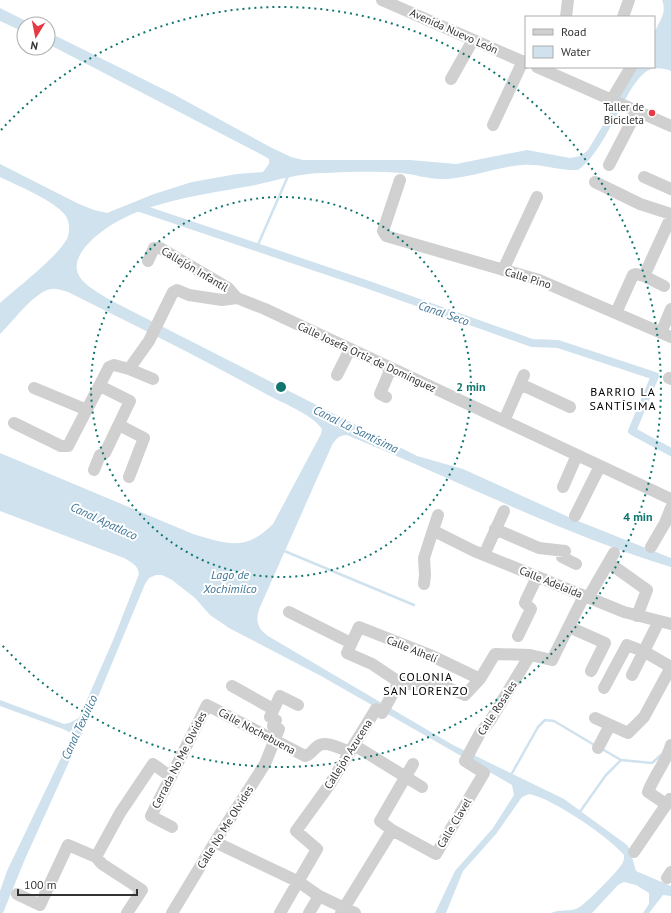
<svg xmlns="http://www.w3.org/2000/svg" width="671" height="913" viewBox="0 0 671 913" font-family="'PT Sans',sans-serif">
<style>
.water{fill:#cfe2ee}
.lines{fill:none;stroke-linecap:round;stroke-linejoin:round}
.stream{stroke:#cfe2ee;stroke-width:2.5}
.canal{stroke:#cfe2ee;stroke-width:8}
.minor{stroke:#d0d0d0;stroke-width:12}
.ring{fill:none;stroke:#0f766e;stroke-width:2;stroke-dasharray:2 4}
.poi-dot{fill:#e63946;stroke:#fff;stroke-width:1.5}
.labels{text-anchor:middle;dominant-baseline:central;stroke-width:4;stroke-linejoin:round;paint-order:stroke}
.street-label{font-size:11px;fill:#333;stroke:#fff}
.poi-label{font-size:11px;fill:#333;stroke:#fff;text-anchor:end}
.water-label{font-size:12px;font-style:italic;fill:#3f7597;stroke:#fff}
.neighbourhood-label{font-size:12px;letter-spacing:1px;fill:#000;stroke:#fff}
.centre{fill:#0f766e;stroke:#fff;stroke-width:2}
.ring-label{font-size:12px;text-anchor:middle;font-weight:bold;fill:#0f766e;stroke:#fff;stroke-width:4;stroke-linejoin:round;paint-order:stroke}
</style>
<rect width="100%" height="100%" fill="#fff"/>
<path class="water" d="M662 0H671V71C663 68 654 67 647 71 638 77 631 89 626 98 613 120 599 155 578 170 559 171 541 163 522 165 495 167 468 179 442 179 427 179 414 174 400 173 375 171 349 172 324 173 299 173 275 181 250 186 197 196 124 203 86 246 62 275 89 287 112 301L417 456 463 469 573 519 671 558V567C559 533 455 479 347 435 339 435 336 439 332 445L260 607C255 620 257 628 268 636L453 745 564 799 627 845 630 850 636 871 671 886V896L663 895 649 913H643L649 904V893L636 885 624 882 618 885 592 913H551C560 909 570 912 578 908 585 905 618 871 622 864 624 861 624 858 624 855 609 837 552 798 529 794L522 797 496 834 463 871 446 913H435L455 871 493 828 514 795 512 785 321 676 229 628 210 615 195 598 172 580 162 575H156L149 578 145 584 93 709 25 859 3 913H0V891L7 871 71 737V733L63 729 0 706V700L64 724 69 723 79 718 114 638 139 574C138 565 131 562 124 558L0 511V453L193 534C227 544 245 552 273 524L321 434 322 429C312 414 282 403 266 394 201 358 134 325 68 292 63 291 57 288 52 289 35 290 12 323 0 334V303C17 288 57 257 67 239 70 232 70 223 66 216 54 200 18 186 0 177V164L79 204 94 210 107 213 154 194 192 182 237 174 263 172 269 164V159L264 156 48 44V32L175 95 270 147 291 157 303 160H410L456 164 527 150 570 158 581 156 588 150 609 115 634 67H654C654 57 652 45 654 35 657 22 668 15 662 0Z
M0 8 32 24H24V32L0 21Z
M660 444 671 449V455L659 448 658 445Z"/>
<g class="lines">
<path class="stream" d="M257 247 288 176
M282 550 414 605
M602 749 621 760
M511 775 538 727 545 720 554 721 596 746
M579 813 606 775 621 760 652 763 661 755"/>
<path class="canal" d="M137 207 366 284 532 343 558 344 655 376 632 431 671 452"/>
<path class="minor" d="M382 0 526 63
M566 17 568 0
M623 17 629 0
M537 67 671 126
M451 79 473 40
M612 99 631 67
M493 125 523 61
M609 165 637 111
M644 177 671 189
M400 180 383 231 386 236 539 280 671 337
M595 182 640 204 671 214
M148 261 154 248H160L228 288 237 298
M503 270 537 197
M644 276 664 286
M616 313 633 275 636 274 644 276 671 217
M661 333 671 309
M129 369 153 379
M337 375 350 349
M669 378 671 379
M520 384 570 407
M34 388 87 410
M386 397 380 394 391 368
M504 421 524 375
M14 423 61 446H68L109 367 114 365 129 369 149 341 173 292 177 290 189 295 222 300 237 298 265 309 671 499
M119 425 144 438 129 477
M94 470 100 455 105 453 130 401 100 386
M563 487 577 455
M575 516 600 466
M495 529 539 548 565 551 562 557 576 564
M434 531 474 551 624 612 671 624
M651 547 665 523 671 508
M484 555 504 511
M609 563 647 590 637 616
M424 584 425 575 424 558 438 515
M588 598 614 553
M289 612 351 643
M569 627 605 643 591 671
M518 636 531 609 525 603 526 600 537 577
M632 675 659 621
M480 679 430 655 359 627 347 653 372 664 399 682 415 685 429 680 465 695 480 679 495 654 530 655 552 660 584 596
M232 686 273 709
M604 688 627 645 645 652 671 667
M595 718 628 733 644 717 671 667
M354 745 422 787
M598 748 610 725
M413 764 380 821 392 830 436 854 484 773 465 761 480 733 490 721 530 655
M666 804 648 792C654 776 667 760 671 745
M172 827 151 816 207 705 305 756C311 755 313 749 318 746 326 740 341 749 350 752
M215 842 299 882 319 896 355 913
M634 852 670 799
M667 878 671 872
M17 894 40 905 68 845 96 857
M127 913 142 890 102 864 96 857 120 813 153 764 171 777
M172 913 215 842 265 764 279 729 273 726 276 720 270 717 280 696 298 705
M280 913 317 849 296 831 330 784 376 709 382 713 399 682
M309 913 319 896
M341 913 392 830"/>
</g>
<g class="ring">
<circle cx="281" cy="387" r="190"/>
<path d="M1 130A380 380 0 1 1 1 644"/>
</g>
<circle class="poi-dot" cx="652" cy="113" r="4"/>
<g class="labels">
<g class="street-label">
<text transform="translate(454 31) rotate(24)">Avenida Nuevo León</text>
<text transform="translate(195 269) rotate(31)">Callejón Infantil</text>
<text transform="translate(528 278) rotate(17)">Calle Pino</text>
<text transform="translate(367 357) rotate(25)">Calle Josefa Ortiz de Domínguez</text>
<text transform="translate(551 582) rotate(22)">Calle Adelaida</text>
<text transform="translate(412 649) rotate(22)">Calle Alhelí</text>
<text transform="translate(497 708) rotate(-57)">Calle Rosales</text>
<text transform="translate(257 731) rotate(28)">Calle Nochebuena</text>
<text transform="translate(348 754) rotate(-58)">Callejón Azucena</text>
<text transform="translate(179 760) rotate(-63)">Cerrada No Me Olvides</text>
<text transform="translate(454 823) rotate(-59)">Calle Clavel</text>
<text transform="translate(225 827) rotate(-58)">Calle No Me Olvides</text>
</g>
<g class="poi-label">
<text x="644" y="107">Taller de<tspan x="644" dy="13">Bicicleta</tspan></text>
</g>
<g class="water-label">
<text transform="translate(444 313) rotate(19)">Canal Seco</text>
<text transform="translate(356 429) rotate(26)">Canal La Santísima</text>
<text transform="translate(104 521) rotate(25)">Canal Apatlaco</text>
<text x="230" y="574">Lago de<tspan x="230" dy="14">Xochimilco</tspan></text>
<text transform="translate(79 727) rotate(-65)">Canal Texuilco</text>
</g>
<g class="neighbourhood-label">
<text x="623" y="391">BARRIO LA<tspan x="623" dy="14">SANTÍSIMA</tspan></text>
<text x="426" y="676">COLONIA<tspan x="426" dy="14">SAN LORENZO</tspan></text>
</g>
</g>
<circle cx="281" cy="387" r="6" class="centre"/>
<g class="ring-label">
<text x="471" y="391">2 min</text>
<text x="638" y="521">4 min</text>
</g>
<rect x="525" y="16" width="130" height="52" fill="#ffffff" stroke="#adadad"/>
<rect x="533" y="29" width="20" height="6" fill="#d0d0d0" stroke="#adadad"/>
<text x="561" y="36" font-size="12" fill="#333333">Road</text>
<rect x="533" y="46" width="20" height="12" fill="#cfe2ee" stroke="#adadad"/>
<text x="561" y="56" font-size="12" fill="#333333">Water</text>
<g transform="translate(36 36) rotate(190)"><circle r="19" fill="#ffffff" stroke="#adadad"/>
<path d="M0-3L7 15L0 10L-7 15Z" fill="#e63946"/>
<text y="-6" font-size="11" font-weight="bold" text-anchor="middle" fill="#333333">N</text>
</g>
<path d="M18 889v6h119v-6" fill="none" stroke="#333333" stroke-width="2"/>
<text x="24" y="889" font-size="12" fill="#333333" stroke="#ffffff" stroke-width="3" paint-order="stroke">100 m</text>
</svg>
